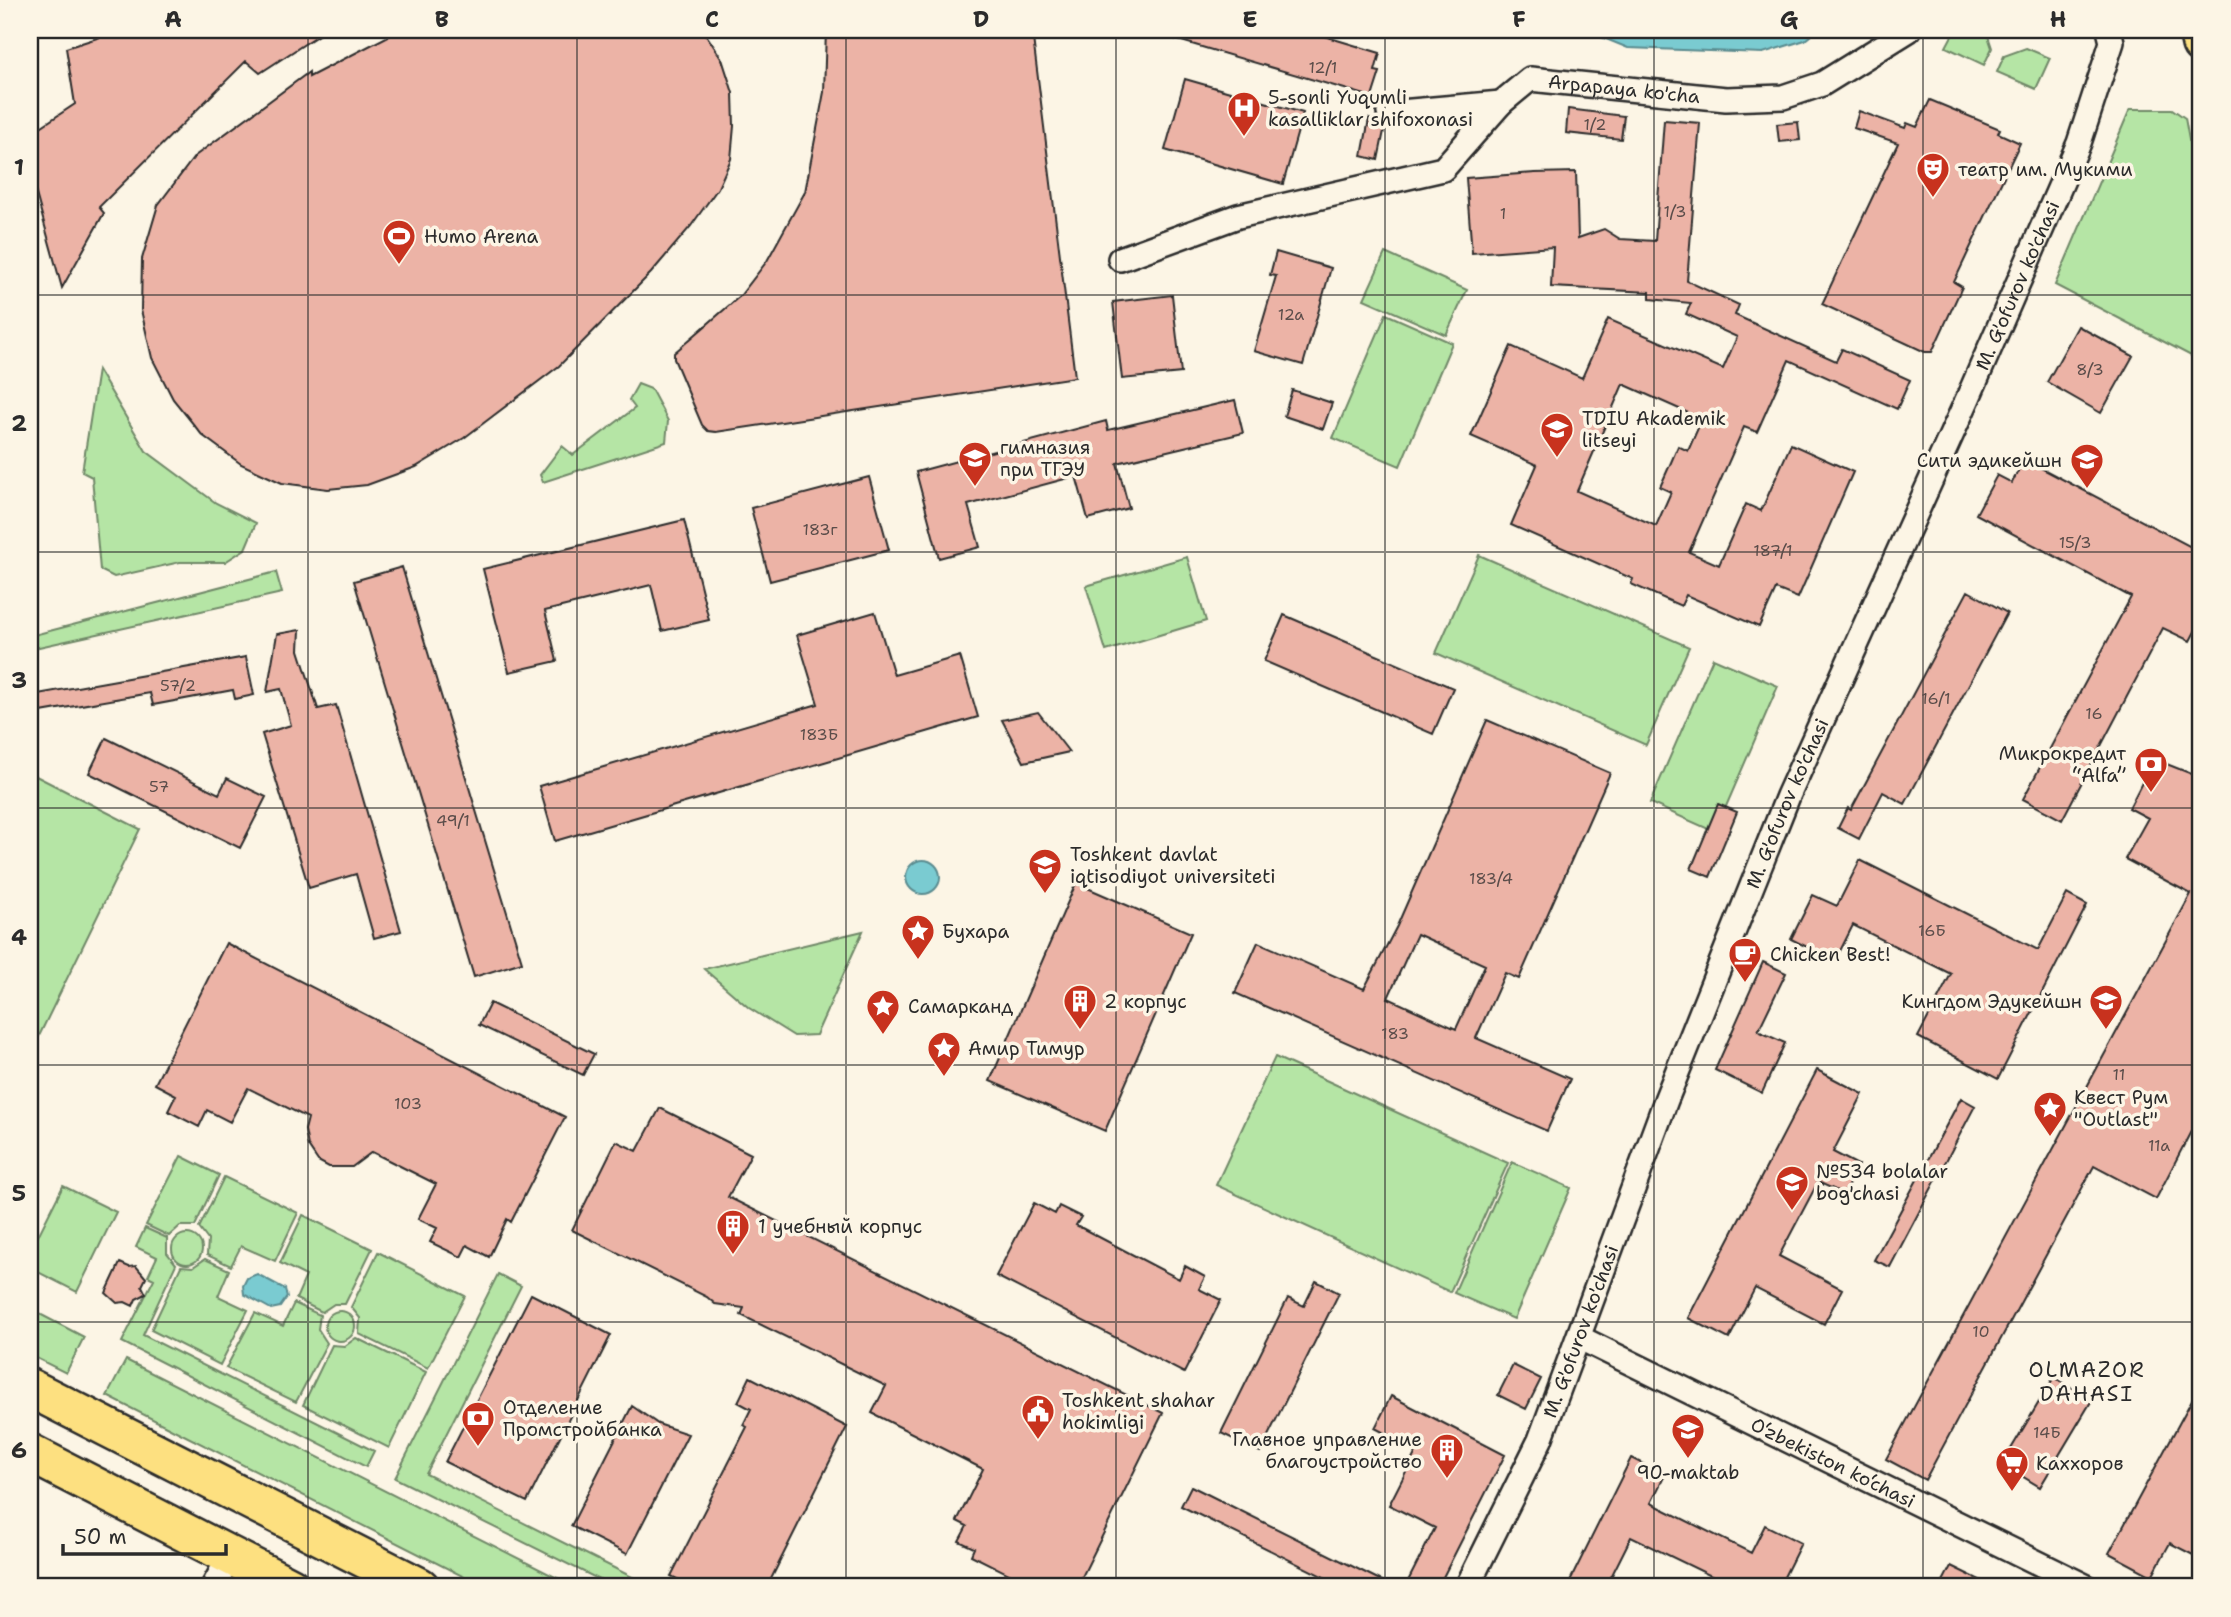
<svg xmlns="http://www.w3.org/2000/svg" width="2231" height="1617" viewBox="0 0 2231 1617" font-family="'Shantell Sans',sans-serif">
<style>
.green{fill:#b5e5a5;stroke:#708868;stroke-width:2}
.water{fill:#7acbd1;stroke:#5a8b8f;stroke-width:2}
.building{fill:#ecb3a6;stroke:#2b2b2b;stroke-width:2;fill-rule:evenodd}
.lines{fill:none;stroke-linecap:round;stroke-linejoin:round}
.street-casing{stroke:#2b2b2b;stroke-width:28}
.primary-casing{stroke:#2b2b2b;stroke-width:42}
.street{stroke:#fcf5e5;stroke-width:23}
.primary{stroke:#fde080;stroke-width:37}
.grid{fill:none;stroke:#2b2b2b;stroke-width:2;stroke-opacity:0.55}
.labels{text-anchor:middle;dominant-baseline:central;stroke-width:7;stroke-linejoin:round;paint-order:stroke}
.number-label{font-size:16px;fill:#5b4d4a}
.street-label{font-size:19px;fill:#2b2b2b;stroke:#fcf5e5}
.poi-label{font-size:19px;fill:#2b2b2b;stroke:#fcf5e5;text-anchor:start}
.neighbourhood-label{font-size:21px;letter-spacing:2px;fill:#2b2b2b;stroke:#fcf5e5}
.neatline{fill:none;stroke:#2b2b2b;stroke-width:2.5}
.grid-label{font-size:23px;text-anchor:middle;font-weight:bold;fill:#2b2b2b}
</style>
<rect width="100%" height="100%" fill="#fcf5e5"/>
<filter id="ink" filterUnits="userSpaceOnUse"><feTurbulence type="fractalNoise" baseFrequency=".0143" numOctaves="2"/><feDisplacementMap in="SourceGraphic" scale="14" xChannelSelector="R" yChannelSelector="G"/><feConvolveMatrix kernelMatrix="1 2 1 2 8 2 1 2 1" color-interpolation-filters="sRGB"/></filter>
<g filter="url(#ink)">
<path class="green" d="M1955 30H1986L1992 48 1984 65 1946 47Z
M2026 48 2050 58 2036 89 1997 72 2004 56Z
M2130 109H2172L2185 118 2201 206V368L2199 360 2055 285Z
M1385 253 1467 290 1446 335 1364 299Z
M1386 314 1452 343 1400 466 1333 438Z
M98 370 146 451 216 503 256 523 245 549 225 562H180L114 577 100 570 92 477 82 472Z
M638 384 651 389 668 421 666 442 543 482 540 475 562 446 573 455 635 408 629 400Z
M1479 555 1689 647 1646 745 1436 653Z
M1187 557 1206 621 1106 651 1086 586Z
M276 572 282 593 30 649V636Z
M1713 658 1778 686 1715 832 1650 803Z
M30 773 140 829 39 1036 30 1031Z
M863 931 816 1035 794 1036 749 1008 704 969Z
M1275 1057 1508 1163 1450 1292 1216 1185Z
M181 1156 219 1175 195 1226H180L169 1236 146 1225Z
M1512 1162 1571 1188 1514 1319 1454 1293Z
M224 1177 298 1213 275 1261 241 1246 231 1266 207 1255 208 1240 199 1228Z
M63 1186 116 1212 77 1292 30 1268V1237L36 1240Z
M303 1215 372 1249 345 1304H334L322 1312 296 1299 306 1276 280 1263Z
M145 1228 167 1238V1253L176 1264 143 1335 374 1451 366 1467 122 1342 154 1279 148 1276 157 1257 136 1247Z
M172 1249a15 15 0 1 1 30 0a15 15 0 1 1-30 0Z
M378 1252 465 1296 428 1368 359 1334 360 1318 351 1307Z
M205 1259 229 1270 218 1296 248 1310 220 1365 151 1330 181 1266 193 1267Z
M498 1274 521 1286 426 1474 652 1587H614L395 1478Z
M294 1303 320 1315 318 1329 327 1343 296 1402 226 1368 255 1313 283 1326Z
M30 1309 84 1337 66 1373 30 1355Z
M325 1326a15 15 0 1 1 30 0a15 15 0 1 1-30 0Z
M356 1338 426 1372 389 1448 303 1405 332 1345 345 1346Z
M126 1360 575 1587H484L107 1396Z"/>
<path class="water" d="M1584 30 1721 32 1817 30 1805 40 1763 53 1628 48Z
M906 877a17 17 0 1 1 34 0a17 17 0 1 1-34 0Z
M257 1274 285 1289 287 1297 280 1307 271 1309 244 1294 243 1286 247 1278Z"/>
<path class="building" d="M122 30H326L260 73 246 61 99 207 104 213 62 288 30 172V134L75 104 66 48Z
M400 30H703L722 59 733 93 734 126 731 159 718 188 691 226 651 273 559 366 464 438 416 467 367 485 328 489 282 483 241 464 202 435 173 399 152 358 141 310 142 259 158 205 195 156 309 72V77Z
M826 30H1032L1075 377 716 432 708 431 702 425 674 359V353L740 296 767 261 805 192 824 92Z
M1162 30H1304L1380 53 1375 71 1380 72 1372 97 1161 35Z
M1185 79 1303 113 1283 184 1165 150Z
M1930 100 2000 129 1998 133 2020 143 1954 282 1962 287 1932 352H1925L1822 304 1898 143 1854 128 1859 111 1905 128 1907 123 1917 127Z
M1568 109 1624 116 1621 139 1566 133Z
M1369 119 1385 126 1378 160 1362 156Z
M1664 120 1700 123 1687 281 1739 305 1735 315 1836 361 1842 349 1910 380 1897 409 1789 360 1757 432 1744 427 1689 552 1719 565 1746 504 1761 511 1791 444 1853 472 1798 598 1776 589 1759 627 1686 595 1681 606 1631 584 1633 579 1511 525 1537 465 1471 436 1511 346 1582 378 1608 319 1723 369 1737 337 1686 314 1691 303 1650 299V292L1551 287 1553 247 1472 253 1466 178 1535 173 1576 172 1578 238 1604 229 1620 239 1655 241ZM1623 384 1702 419 1688 451 1678 446 1669 467 1660 487 1671 492 1656 526 1577 491Z
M1798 122 1800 140 1779 142 1777 124Z
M1276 252 1331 268 1303 365 1254 351 1276 276 1270 275Z
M1172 295 1181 373 1122 379 1113 302Z
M2078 326 2133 356 2101 413 2047 382Z
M1292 390 1332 403 1323 429 1284 416Z
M1235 400 1243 433 1117 463 1129 508 1088 519 1076 476 968 505 980 547 939 558 916 472 1106 421 1108 430Z
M2024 459 2201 552V620L2190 641 2163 628 2062 820 2023 799 2131 597 1976 514 1997 475 2012 483Z
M869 477 889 550 770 581 751 508Z
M684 520 709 620 662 631 651 585 545 611 557 661 509 672 483 569Z
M402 567 522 962 474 977 354 581Z
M1968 591 2007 613 1905 804 1883 792 1859 839 1838 828 1848 808 1851 810Z
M875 612 894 675 960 656 978 717 555 841 539 786 818 704 797 635Z
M1284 615 1453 688 1433 734 1264 661Z
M300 630 299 650 318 709 336 705 401 931 374 938 356 874 309 888 262 734 291 725 281 689 267 692 277 634Z
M246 657 254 695 235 699 233 690 153 705 150 693 35 713 32 695Z
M1038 712 1069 752 1024 762 1002 720Z
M1487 720 1610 773 1519 979 1505 973 1476 1038 1570 1079 1547 1131 1235 993 1258 942 1364 989 1397 926ZM1417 934 1485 965 1456 1029 1388 998Z
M106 738 219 794 227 778 266 797 240 848 89 773Z
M2154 759 2197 776 2195 780 2201 783V1112L2156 1199 2094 1166 1925 1480 1886 1459 2191 894 2125 859 2148 818 2129 808Z
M1718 804 1737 812 1710 877 1691 869Z
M1860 860 2038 950 2067 894 2087 905 1998 1079 1918 1037 1951 974 1853 925 1835 961 1791 939 1813 895 1837 906Z
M1076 883 1191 933 1105 1131 990 1081Z
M226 943 565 1117 511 1222 507 1219 489 1257 467 1245 461 1257 430 1242 437 1228 418 1219 436 1184 372 1152 352 1167H329L318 1161 308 1146 305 1130 308 1118 248 1088 230 1122 207 1110 199 1127 168 1111 176 1095 155 1084Z
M1763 962 1786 973 1758 1031 1785 1043 1762 1093 1715 1070Z
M490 1003 594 1054 583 1075 479 1025Z
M1817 1070 1863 1094 1833 1152 1858 1165 1844 1194 1818 1182 1779 1256 1842 1289 1824 1324 1755 1288 1729 1339 1688 1318Z
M1961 1098 1975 1106 1890 1267 1874 1260Z
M660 1108 751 1154 728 1197 1163 1413 1080 1581 1076 1579 1072 1587H1035L971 1555 974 1548 959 1541 967 1526 957 1521 983 1469 872 1413 886 1386 741 1315 744 1308 715 1304 707 1297 572 1230 616 1141 637 1151Z
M1034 1203 1055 1214 1059 1206 1081 1217 1076 1225 1179 1279 1185 1266 1205 1277 1199 1289 1221 1300 1184 1373 996 1276Z
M120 1263 129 1267 136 1266 146 1278 142 1286 146 1294 136 1299 133 1306 125 1302 117 1303 106 1293Z
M1316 1281 1339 1293 1260 1452 1221 1433 1288 1298 1304 1306Z
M531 1294 611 1335 527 1502 445 1462Z
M1513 1365 1541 1379 1526 1409 1498 1395Z
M750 1377 847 1427 767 1587H693L671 1576 747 1427 743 1425 751 1409 738 1402Z
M2054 1377 2092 1400 2040 1487 2002 1464Z
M2201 1383V1559L2170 1543 2152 1576 2109 1553Z
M1391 1396 1505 1455 1438 1587H1405L1435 1528 1389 1505 1417 1450 1375 1428Z
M632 1406 658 1424 688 1434 627 1554 571 1526Z
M1631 1458 1665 1475 1651 1503 1751 1553 1765 1525 1801 1543 1779 1587H1734L1631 1537 1606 1587H1567Z
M1191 1486 1394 1587H1344L1181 1506Z
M1951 1566 1994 1587H1940Z"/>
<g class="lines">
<defs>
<g id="street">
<path d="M1389 113 1501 103"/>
<path id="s1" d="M1120 259 1238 216 1443 169 1501 103 1530 79 1726 99 1783 97 1822 84 1909 30"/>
<path id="s2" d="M1580 1338 2087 1587"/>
<path d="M213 1587 230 1556"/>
<path id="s3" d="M1467 1587 1540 1440 1666 1100 1788 796 1968 398 2079 143 2112 42 2109 30"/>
</g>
<path id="primary" d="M2198 30 2201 44
M30 1388 420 1587
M30 1453 291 1587"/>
</defs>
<use href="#street" class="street-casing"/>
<use href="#primary" class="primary-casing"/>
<use href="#street" class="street"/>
<use href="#primary" class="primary"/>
</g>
</g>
<path class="grid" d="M308 30V1587M577 30V1587M846 30V1587M1116 30V1587M1385 30V1587M1654 30V1587M1923 30V1587M30 295H2201M30 552H2201M30 808H2201M30 1065H2201M30 1322H2201"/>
<defs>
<symbol id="hospital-pin" viewBox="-11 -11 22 30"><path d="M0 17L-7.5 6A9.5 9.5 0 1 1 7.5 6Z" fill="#c8321e" stroke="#fcf5e5"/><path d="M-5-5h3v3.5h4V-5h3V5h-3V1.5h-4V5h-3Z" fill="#fff"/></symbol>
<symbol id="theatre-pin" viewBox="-11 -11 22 30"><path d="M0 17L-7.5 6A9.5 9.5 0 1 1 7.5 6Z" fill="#c8321e" stroke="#fcf5e5"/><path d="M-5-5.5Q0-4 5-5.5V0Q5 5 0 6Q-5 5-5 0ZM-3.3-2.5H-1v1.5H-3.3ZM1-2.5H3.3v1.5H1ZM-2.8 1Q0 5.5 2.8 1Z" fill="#fff"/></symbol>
<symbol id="stadium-pin" viewBox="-11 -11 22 30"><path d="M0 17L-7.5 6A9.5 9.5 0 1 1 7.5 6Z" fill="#c8321e" stroke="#fcf5e5"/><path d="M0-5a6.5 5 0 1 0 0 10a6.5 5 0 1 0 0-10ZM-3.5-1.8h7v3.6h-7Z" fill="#fff"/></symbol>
<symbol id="school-pin" viewBox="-11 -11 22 30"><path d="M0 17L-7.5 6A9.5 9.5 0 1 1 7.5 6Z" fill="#c8321e" stroke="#fcf5e5"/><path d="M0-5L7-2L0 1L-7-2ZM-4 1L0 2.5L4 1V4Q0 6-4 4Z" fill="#fff"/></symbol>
<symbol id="university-pin" viewBox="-11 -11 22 30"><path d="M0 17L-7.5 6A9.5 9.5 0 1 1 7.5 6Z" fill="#c8321e" stroke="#fcf5e5"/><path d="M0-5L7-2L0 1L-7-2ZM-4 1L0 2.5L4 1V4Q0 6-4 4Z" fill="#fff"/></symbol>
<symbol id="bank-pin" viewBox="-11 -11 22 30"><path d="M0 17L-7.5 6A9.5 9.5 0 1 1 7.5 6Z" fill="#c8321e" stroke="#fcf5e5"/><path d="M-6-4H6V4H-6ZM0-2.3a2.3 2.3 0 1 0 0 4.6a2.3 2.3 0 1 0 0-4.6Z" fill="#fff"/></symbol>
<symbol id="sight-pin" viewBox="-11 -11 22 30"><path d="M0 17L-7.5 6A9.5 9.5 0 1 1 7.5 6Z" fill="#c8321e" stroke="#fcf5e5"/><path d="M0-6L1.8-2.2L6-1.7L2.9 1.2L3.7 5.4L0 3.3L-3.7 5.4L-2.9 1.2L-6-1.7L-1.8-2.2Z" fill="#fff"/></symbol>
<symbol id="cafe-pin" viewBox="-11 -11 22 30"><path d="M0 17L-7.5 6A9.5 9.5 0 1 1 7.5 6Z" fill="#c8321e" stroke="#fcf5e5"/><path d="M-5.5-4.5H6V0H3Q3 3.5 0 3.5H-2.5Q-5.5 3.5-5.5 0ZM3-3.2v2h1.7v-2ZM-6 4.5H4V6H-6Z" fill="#fff"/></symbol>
<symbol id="building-pin" viewBox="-11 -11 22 30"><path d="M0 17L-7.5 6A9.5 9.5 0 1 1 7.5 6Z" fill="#c8321e" stroke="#fcf5e5"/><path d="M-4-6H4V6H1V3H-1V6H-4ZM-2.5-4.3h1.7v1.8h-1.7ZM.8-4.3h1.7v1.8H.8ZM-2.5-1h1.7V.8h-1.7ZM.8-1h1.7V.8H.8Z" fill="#fff"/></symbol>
<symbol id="civic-pin" viewBox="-11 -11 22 30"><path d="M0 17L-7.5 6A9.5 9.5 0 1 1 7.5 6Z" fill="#c8321e" stroke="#fcf5e5"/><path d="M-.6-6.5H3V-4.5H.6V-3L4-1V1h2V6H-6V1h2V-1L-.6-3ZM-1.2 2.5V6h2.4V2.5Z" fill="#fff"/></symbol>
<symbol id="supermarket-pin" viewBox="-11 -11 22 30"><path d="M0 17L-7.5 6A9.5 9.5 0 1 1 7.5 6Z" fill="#c8321e" stroke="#fcf5e5"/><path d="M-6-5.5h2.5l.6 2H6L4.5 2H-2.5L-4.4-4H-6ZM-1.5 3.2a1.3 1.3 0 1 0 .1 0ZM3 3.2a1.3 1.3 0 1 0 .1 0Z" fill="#fff"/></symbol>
</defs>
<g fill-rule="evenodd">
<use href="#hospital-pin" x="1225" y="89" width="38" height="52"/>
<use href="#theatre-pin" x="1914" y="150" width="38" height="52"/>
<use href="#stadium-pin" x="380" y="217" width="38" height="52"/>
<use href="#school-pin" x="1538" y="410" width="38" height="52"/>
<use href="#university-pin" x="956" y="439" width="38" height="52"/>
<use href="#school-pin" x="2068" y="441" width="38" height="52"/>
<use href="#bank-pin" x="2132" y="745" width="38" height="52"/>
<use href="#university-pin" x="1026" y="846" width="38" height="52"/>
<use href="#sight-pin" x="899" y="912" width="38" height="52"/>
<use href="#cafe-pin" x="1726" y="935" width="38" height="52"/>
<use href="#building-pin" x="1061" y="982" width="38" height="52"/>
<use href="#school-pin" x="2087" y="982" width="38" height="52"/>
<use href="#sight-pin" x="864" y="987" width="38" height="52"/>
<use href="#sight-pin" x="925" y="1029" width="38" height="52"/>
<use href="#sight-pin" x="2031" y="1089" width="38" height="52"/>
<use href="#school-pin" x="1773" y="1163" width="38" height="52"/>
<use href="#building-pin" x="714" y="1207" width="38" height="52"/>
<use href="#civic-pin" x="1019" y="1392" width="38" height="52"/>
<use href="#bank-pin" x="459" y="1399" width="38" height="52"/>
<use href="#school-pin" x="1669" y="1411" width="38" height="52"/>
<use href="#building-pin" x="1428" y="1431" width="38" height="52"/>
<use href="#supermarket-pin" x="1993" y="1444" width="38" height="52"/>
</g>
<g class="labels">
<g class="number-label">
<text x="1323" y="67">12/1</text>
<text x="1595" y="124">1/2</text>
<text x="1675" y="211">1/3</text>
<text x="1503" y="213">1</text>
<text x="1291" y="314">12a</text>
<text x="2090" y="369">8/3</text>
<text x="820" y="529">183г</text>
<text x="2075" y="542">15/3</text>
<text x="1773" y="550">187/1</text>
<text x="178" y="685">57/2</text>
<text x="1936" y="698">16/1</text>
<text x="2094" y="713">16</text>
<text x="819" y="734">183Б</text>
<text x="159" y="786">57</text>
<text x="453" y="820">49/1</text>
<text x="1491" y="878">183/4</text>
<text x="1932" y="930">16Б</text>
<text x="1395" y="1033">183</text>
<text x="2119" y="1074">11</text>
<text x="408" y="1103">103</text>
<text x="2159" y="1145">11a</text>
<text x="1981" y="1331">10</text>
<text x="2047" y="1432">14Б</text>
</g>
<g class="street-label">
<text stroke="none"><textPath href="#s1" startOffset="556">Arpapaya ko'cha</textPath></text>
<text stroke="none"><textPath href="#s3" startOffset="1414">M. G'ofurov ko'chasi</textPath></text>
<text stroke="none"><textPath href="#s3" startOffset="847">M. G'ofurov ko'chasi</textPath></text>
<text stroke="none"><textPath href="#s3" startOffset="280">M. G'ofurov ko'chasi</textPath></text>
<text stroke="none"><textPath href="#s2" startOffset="282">O‘zbekiston ko‘chasi</textPath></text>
</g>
<g class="poi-label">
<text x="1268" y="97">5-sonli Yuqumli<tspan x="1268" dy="22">kasalliklar shifoxonasi</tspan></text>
<text x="1958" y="169">театр им. Мукими</text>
<text x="424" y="236">Humo Arena</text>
<text x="1582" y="418">TDIU Akademik<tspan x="1582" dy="22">litseyi</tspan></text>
<text x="1000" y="447">гимназия<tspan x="1000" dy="22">при ТГЭУ</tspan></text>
<text x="2062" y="460" text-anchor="end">Сити эдикейшн</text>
<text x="2126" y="753" text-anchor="end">Микрокредит<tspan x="2126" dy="22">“Alfa”</tspan></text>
<text x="1070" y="854">Toshkent davlat<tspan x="1070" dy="22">iqtisodiyot universiteti</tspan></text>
<text x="942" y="931">Бухара</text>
<text x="1770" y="954">Chicken Best!</text>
<text x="1104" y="1001">2 корпус</text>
<text x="2082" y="1001" text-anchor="end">Кингдом Эдукейшн</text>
<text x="908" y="1006">Самарканд</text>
<text x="968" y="1048">Амир Тимур</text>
<text x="2074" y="1097">Квест Рум<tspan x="2074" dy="22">"Outlast"</tspan></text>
<text x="1816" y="1171">№534 bolalar<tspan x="1816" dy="22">bog'chasi</tspan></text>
<text x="758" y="1226">1 учебный корпус</text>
<text x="1062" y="1400">Toshkent shahar<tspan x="1062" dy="22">hokimligi</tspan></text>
<text x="503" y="1407">Отделение<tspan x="503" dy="22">Промстройбанка</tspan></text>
<text x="1422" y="1439" text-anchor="end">Главное управление<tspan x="1422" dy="22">благоустройство</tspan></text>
<text x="2036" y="1463">Каххоров</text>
<text x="1688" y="1472" text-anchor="middle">90-maktab</text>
</g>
<g class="neighbourhood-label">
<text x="2087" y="1370">OLMAZOR<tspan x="2087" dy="24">DAHASI</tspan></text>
</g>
</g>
<rect width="2231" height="1617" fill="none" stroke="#fcf5e5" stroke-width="77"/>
<path d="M63 1544v10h163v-10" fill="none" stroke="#2b2b2b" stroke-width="3.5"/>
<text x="74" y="1544" font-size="21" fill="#2b2b2b" stroke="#fcf5e5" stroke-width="5" paint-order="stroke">50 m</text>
<rect x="38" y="38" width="2154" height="1540" class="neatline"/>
<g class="grid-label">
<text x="173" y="27">A</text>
<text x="442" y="27">B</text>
<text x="712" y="27">C</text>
<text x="981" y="27">D</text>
<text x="1250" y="27">E</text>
<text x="1519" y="27">F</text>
<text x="1789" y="27">G</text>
<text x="2058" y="27">H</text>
<text x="19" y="175">1</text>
<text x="19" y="431">2</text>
<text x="19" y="688">3</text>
<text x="19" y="945">4</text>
<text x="19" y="1201">5</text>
<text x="19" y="1458">6</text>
</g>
</svg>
